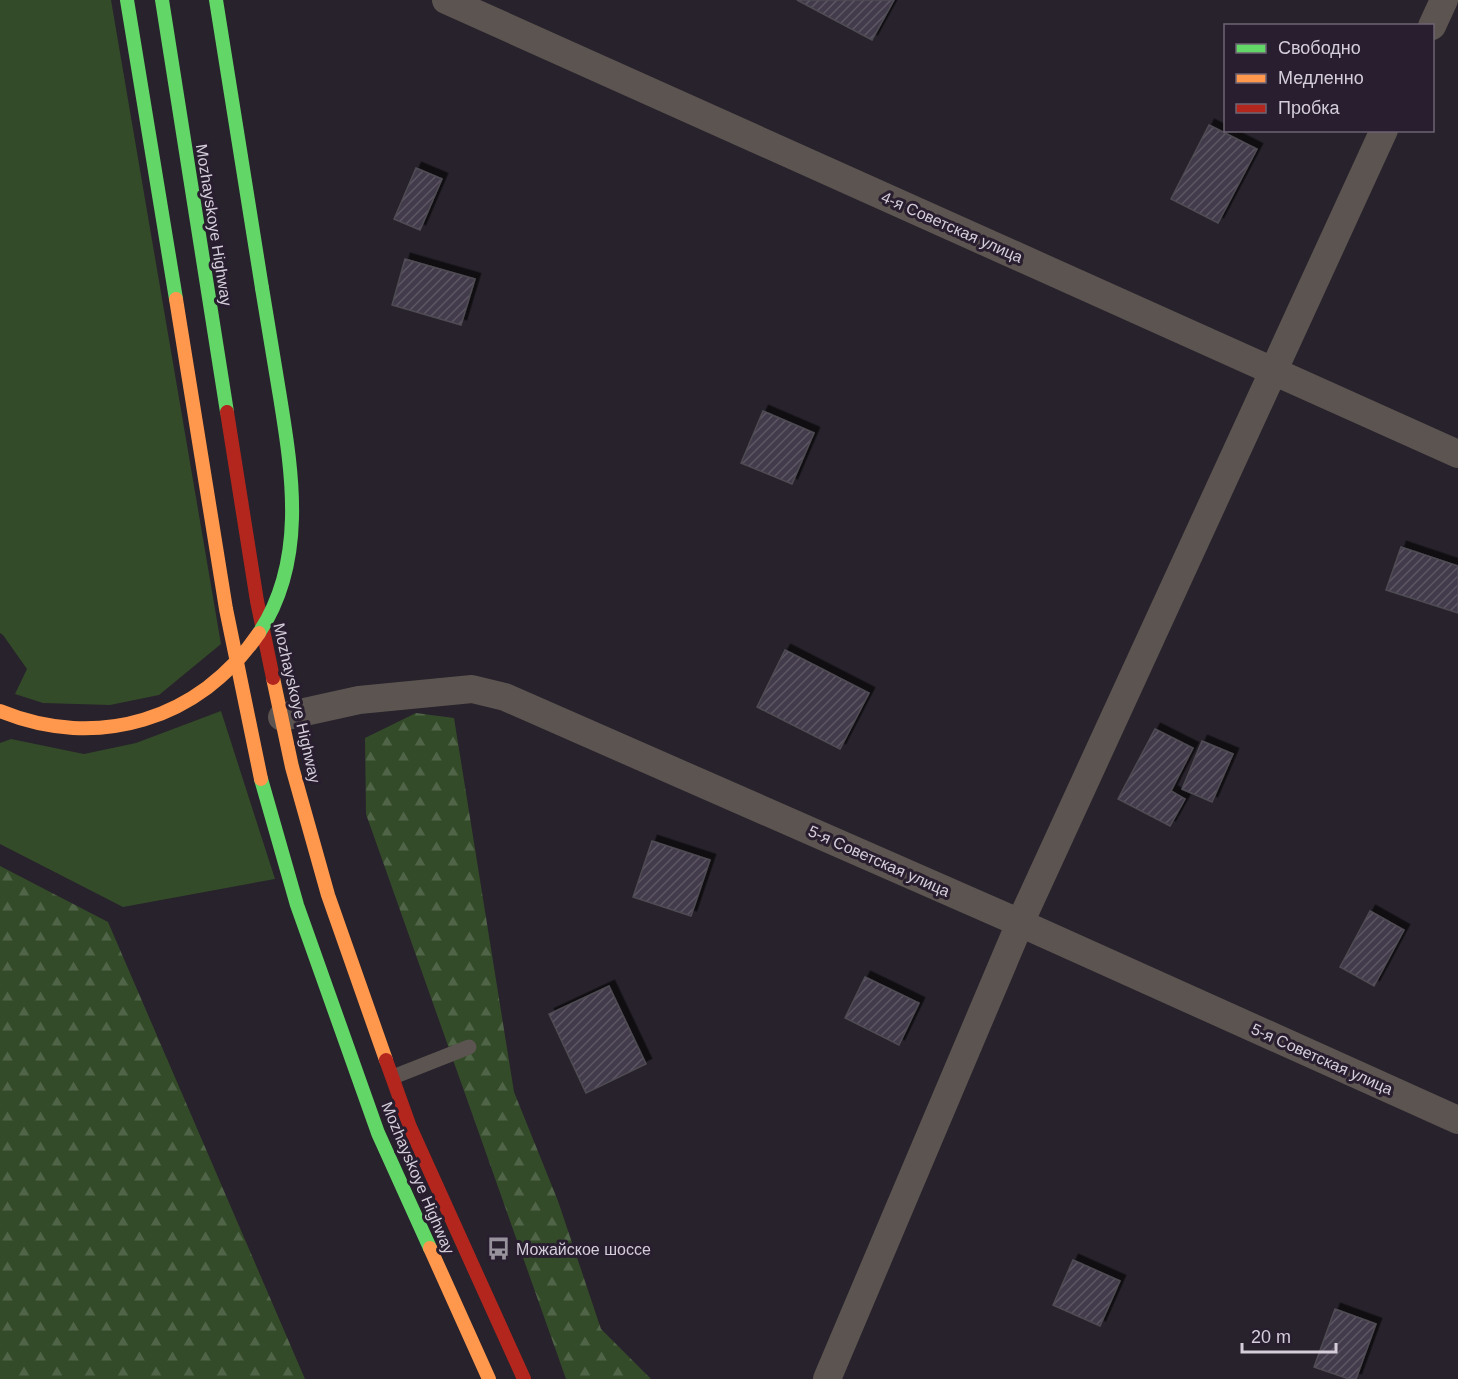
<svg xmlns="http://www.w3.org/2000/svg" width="1458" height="1379" viewBox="0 0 1458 1379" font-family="Arial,sans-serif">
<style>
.grass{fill:#344b29}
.forest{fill:url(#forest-firs)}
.building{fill:url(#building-hatch);stroke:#504c54;stroke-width:1.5;filter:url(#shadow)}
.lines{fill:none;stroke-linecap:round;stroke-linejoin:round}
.lane{stroke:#5c5450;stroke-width:15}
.street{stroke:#5c5450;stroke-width:28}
.fast{stroke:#63d668;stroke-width:14}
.slow{stroke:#ff974d;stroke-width:14}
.jam{stroke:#b3261e;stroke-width:14}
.fast-bridge{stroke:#63d668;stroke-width:14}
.slow-bridge{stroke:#ff974d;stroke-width:14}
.labels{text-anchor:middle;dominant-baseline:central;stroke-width:6;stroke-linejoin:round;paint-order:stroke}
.street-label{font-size:16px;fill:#d5ceda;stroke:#281e2f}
.poi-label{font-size:16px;fill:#d5ceda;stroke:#281e2f;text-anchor:start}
</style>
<defs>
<pattern id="forest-firs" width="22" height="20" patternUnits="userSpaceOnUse" patternTransform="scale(1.5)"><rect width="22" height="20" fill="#344b29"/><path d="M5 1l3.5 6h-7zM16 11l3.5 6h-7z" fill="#506447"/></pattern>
<pattern id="building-hatch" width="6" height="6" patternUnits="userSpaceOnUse" patternTransform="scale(1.5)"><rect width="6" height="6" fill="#433b4b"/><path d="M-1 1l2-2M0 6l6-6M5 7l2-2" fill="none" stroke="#5d5664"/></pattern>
<filter id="shadow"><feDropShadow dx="5.5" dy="-5.5" stdDeviation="0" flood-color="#0009"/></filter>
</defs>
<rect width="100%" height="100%" fill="#27222b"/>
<path class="grass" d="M0 0H111L221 644 159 695 110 705 43 703 15 694 27 669 3 635 0 633Z
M221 711 275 879 123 907 0 844V743L11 739 84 754 136 743Z"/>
<path class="forest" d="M416 713 454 718 514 1092 558 1201 601 1329 651 1379H566L366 814 365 738Z
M0 866 108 922 305 1379H0Z"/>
<path class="building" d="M797 0H894L872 40Z
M1209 125 1257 149 1218 223 1171 199Z
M416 168 442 179 420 230 394 219Z
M405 259 475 279 461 325 392 305Z
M763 411 814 433 792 484 741 463Z
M1401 547 1458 566V613L1386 590Z
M785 650 869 693 840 749 757 707Z
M1155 729 1193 748 1171 791 1185 799 1170 826 1118 799Z
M1202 741 1233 754 1212 802 1182 789Z
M652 841 710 860 691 916 633 897Z
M1370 911 1404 930 1374 986 1340 967Z
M865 977 919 1003 899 1045 845 1018Z
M609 986 646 1064 586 1093 549 1014Z
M1073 1260 1120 1281 1100 1326 1053 1305Z
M1335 1309 1376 1324 1356 1379H1349L1314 1367Z"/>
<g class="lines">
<path class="lane" d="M393 1077 469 1047"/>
<path class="street" d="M446 0 1458 454
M1432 26 1444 0
M282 717 359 700 472 689 505 697 1020 923 1458 1120
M827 1379 1020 923 1384 130"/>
<path class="fast" d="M127 0 176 299
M162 0 227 412
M216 0 262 288
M261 779 297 905 378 1133 430 1248"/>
<path class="slow" d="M176 299 226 609 261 779
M273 678 292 767 328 895 386 1060
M430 1248 489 1379"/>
<path class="jam" d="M227 412 257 601 273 678
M386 1060 410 1127 524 1379"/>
<path class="fast-bridge" d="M259 633C306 562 293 477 280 397 274 361 268 324 262 288"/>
<path class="slow-bridge" d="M0 711C97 751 200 720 259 633"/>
</g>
<defs>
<symbol id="bus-bare" viewBox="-9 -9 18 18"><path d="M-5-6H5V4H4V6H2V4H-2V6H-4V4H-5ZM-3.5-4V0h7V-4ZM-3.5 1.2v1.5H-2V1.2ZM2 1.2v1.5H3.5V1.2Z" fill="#98929d" stroke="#281e2f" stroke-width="2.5" paint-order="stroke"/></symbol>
</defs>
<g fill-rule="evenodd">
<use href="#bus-bare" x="482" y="1232" width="33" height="33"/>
</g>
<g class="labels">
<g class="street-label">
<text transform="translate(214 225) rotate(81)">Mozhayskoye Highway</text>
<text transform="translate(952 227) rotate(24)">4-я Советская улица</text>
<text transform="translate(297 703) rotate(77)">Mozhayskoye Highway</text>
<text transform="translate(879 861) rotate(24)">5-я Советская улица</text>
<text transform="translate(1322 1059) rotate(24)">5-я Советская улица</text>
<text transform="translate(418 1178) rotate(67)">Mozhayskoye Highway</text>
</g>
<g class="poi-label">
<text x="516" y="1249">Можайское шоссе</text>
</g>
</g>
<rect x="1224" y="24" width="210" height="108" fill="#281e2f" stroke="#6d6473" stroke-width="1.5"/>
<rect x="1236" y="44" width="30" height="9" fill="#63d668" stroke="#6d6473" stroke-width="1.5"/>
<text x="1278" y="54" font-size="18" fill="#d5ceda">Свободно</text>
<rect x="1236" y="74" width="30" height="9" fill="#ff974d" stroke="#6d6473" stroke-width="1.5"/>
<text x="1278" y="84" font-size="18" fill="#d5ceda">Медленно</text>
<rect x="1236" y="104" width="30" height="9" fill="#b3261e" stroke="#6d6473" stroke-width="1.5"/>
<text x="1278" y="114" font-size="18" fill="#d5ceda">Пробка</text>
<path d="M1242 1343v9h94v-9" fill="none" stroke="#d5ceda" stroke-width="3"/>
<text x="1251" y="1343" font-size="18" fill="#d5ceda" stroke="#281e2f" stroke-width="4.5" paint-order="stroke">20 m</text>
</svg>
